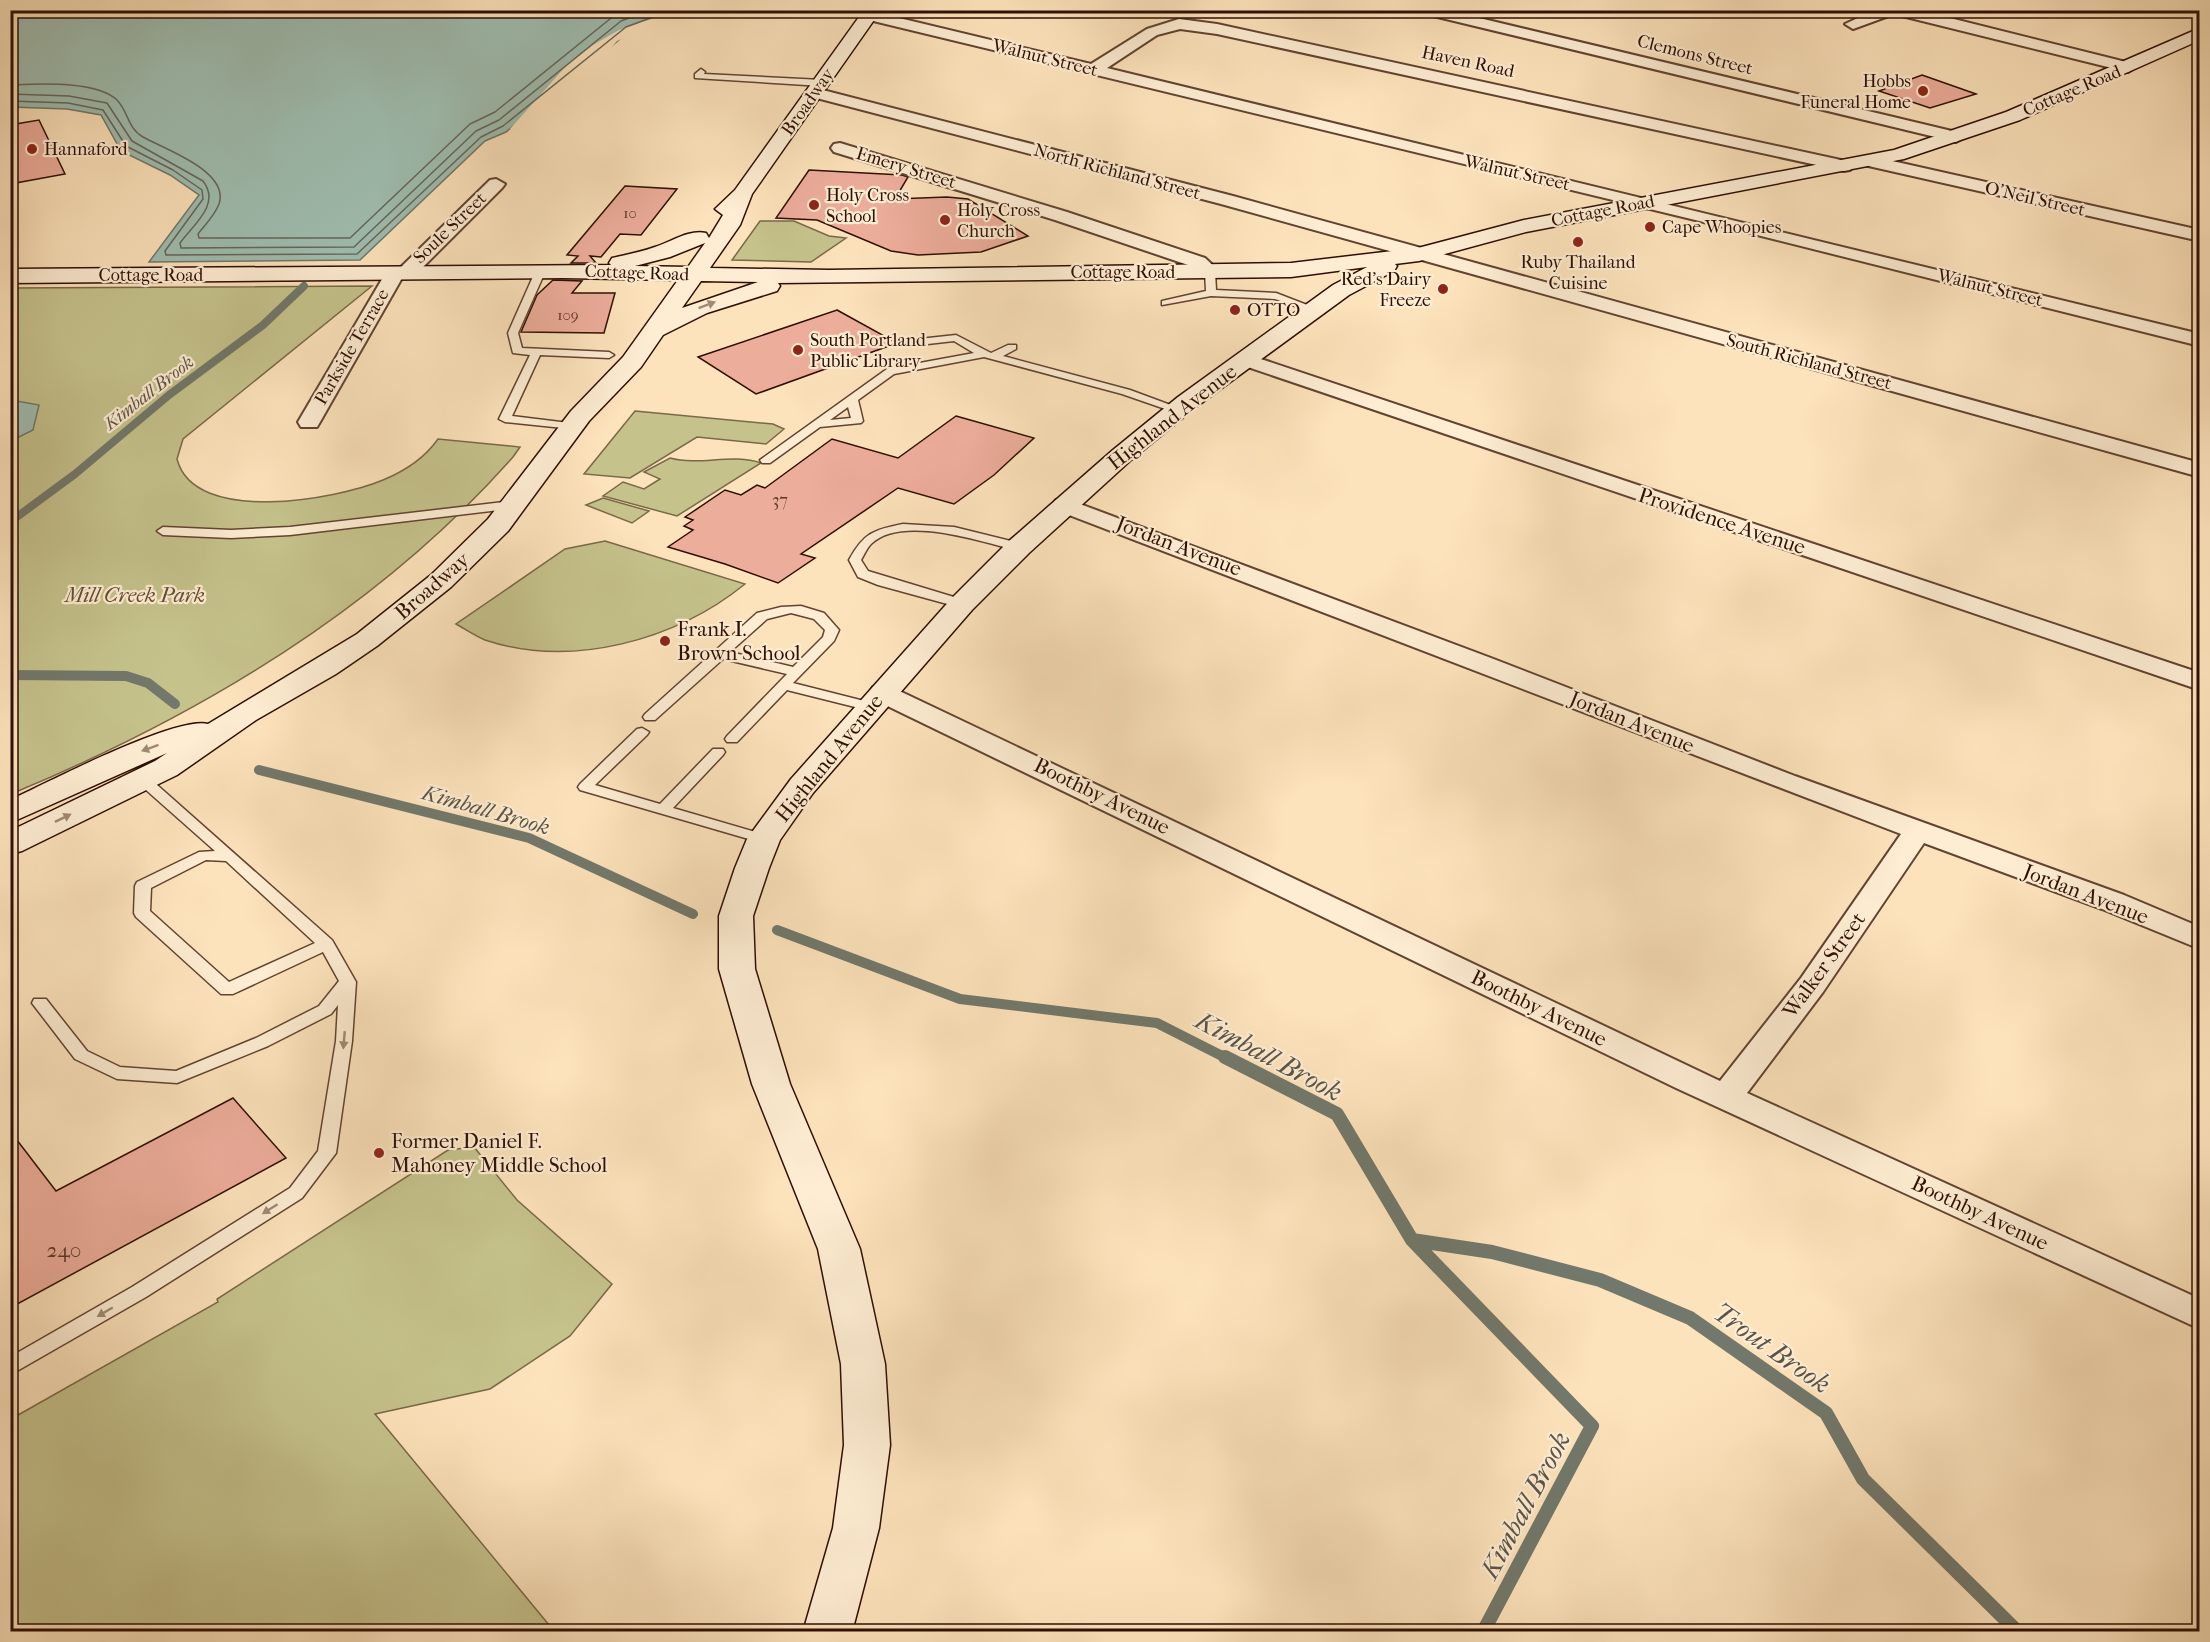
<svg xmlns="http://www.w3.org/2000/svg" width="2210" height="1642" viewBox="0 0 2210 1642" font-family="'IM FELL French Canon',serif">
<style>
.green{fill:#c5c28c;stroke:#7a6848;stroke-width:1.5}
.water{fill:#9fbeb1;stroke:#72786b;stroke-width:1.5}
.pier{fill:#fde3bc}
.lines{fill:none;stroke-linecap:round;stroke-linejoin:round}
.shore{stroke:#66665a;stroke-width:1.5}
.stream-far2{stroke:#72786b;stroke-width:8}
.stream-far1{stroke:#72786b;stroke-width:10}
.stream{stroke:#72786b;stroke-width:14}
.building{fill:#edad9b;stroke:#2e0e03;stroke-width:1.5}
.lane-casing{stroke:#624331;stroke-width:3}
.street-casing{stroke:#624331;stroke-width:4}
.secondary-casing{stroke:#2e0e03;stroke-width:3}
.lane{fill:#feedd3;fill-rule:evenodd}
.street{fill:#feedd3;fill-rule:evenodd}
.secondary{fill:#feedd3;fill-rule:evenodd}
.oneway{fill:#a08975}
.poi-dot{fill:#8f2418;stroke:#feedd3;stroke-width:2}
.labels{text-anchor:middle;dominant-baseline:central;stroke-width:4.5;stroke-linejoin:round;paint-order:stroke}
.far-number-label{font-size:15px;fill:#5e3629}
.far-street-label{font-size:18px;fill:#2e0e03;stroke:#feedd3}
.far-poi-label{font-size:18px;fill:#2e0e03;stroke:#feedd3;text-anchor:start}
.far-water-label{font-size:18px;font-style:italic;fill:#5b5449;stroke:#feedd3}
.number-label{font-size:18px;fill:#5e3629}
.street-label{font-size:21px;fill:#2e0e03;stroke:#feedd3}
.park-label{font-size:21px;font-style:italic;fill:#634d33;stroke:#feedd3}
.poi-label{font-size:21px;fill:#2e0e03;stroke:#feedd3;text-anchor:start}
.near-number-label{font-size:21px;fill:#5e3629}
.water-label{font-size:22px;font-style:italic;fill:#5b5449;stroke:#feedd3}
.near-water-label{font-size:27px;font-style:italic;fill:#5b5449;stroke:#feedd3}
</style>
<rect width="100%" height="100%" fill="#fde3bc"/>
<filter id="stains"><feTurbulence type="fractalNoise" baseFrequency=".00333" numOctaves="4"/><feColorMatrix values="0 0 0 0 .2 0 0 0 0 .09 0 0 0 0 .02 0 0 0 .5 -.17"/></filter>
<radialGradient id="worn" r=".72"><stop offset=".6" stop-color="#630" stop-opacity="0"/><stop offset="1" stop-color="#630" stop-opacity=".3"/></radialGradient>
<path class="green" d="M760 221H794L829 236 846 238 811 262 732 260Z
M372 286 183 439 177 459C194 526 338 499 383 480 405 471 424 459 438 439L520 447 513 457C379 609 197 717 11 794V288Z
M635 411 773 424 784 429 766 444 697 437 630 478 584 474Z
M670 458C700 466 732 453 761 463L677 516 603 496 623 482 644 489 660 479 644 472Z
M603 498 649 511 632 523 586 505Z
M605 541 745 584C676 640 572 669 485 640 475 636 465 629 456 624L565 549Z
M474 1147 517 1200 612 1284 570 1336 490 1389 375 1414 554 1631H11V1419L218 1302 217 1299 448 1150Z"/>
<path class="water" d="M10 11H691L630 31 506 132 485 141 360 260 149 262 199 195 170 175 121 151 101 115 67 109 11 107Z
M11 400 39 405 33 430 11 441Z"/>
<path class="pier" d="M694 10 617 41 602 58 515 129H510L566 66 593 45 619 30 642 22 678 11Z"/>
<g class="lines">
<path class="shore" d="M10 85C37 84 96 80 117 100 128 111 128 129 143 137 164 149 230 171 219 204 215 215 205 225 198 234L199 238H350L470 124 495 112 621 10
M10 94 69 96 107 103 132 141 203 181C221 204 194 224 180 243L181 248 354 247 476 131 499 120 621 21 649 10
M10 101 68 103 103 110 126 146 173 170 202 190 203 199 165 251 166 255 357 254 481 137 503 126 626 27 672 10"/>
<path class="stream-far2" d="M10 522 75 474 169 395 263 325 304 286"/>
<path class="stream-far1" d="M10 675 126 676 148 683 175 704
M259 770 529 838 693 914
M777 930 960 999 1157 1023 1228 1059"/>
<path class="stream" d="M1225 1057 1337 1114 1412 1240 1592 1426 1483 1632
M1412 1240 1492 1252 1600 1280 1690 1318 1826 1413 1863 1479 2018 1632"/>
</g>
<path class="building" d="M1922 75 1976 94 1930 108 1879 91Z
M39 120 65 174 10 184V125Z
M809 170 902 175 908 177 895 199 947 197 968 199 1028 236 981 252 918 255 891 251 817 220 776 218Z
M625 186 677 189 641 235 620 234 601 257 590 256 596 263H571L578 256 567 255Z
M553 280 582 281 572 293H615L604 333 521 332 537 295Z
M837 310 897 343 756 394 698 357Z
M956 416 1034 438 994 475 954 504 898 488 801 554 815 558 778 583 725 564 668 547 693 530 684 526 693 520 685 517 725 490 741 495 757 485 765 488 832 439 898 458Z
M233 1098 286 1158 10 1308V1131L56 1191Z"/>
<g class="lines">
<defs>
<path id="lane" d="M701 69 705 72 704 74 822 80 826 83 822 86 695 78V74Z
M540 269 545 272 518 333 522 348 609 352 614 355 609 358 540 355 512 416 577 424 579 426 573 429 505 422 499 419 530 355 513 353 508 333 535 272Z
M1210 269 1215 272 1216 290 1276 293 1320 310 1315 313 1275 299 1211 296 1162 305V301L1206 291 1205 272Z
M956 335 991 353 1008 345H1016V349L1003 356 1130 390 1184 410 1178 413 1174 412 1122 394 984 357 894 374 858 400 863 421 861 423 820 427 770 463H762L760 460 887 369 974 353 954 341 910 346 905 343 910 340ZM848 407 851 418 830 420Z
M513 501 517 502V508L290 535 231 538 163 535 157 531 163 527 231 530 290 527Z
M903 524 954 527 1023 544 1025 547 1019 551C982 542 902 514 871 544 867 548 864 555 861 560L868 571 967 601 969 604 962 608 878 585 858 577 849 560C864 533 873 530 903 524Z
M801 606 824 613 839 630 834 641 793 683 876 704 878 707 876 710 871 711 787 690 737 742H727L725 739 727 736 787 674 723 659 655 720H645L643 717 645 714 757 613 781 607ZM791 613 814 619 825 630 823 637 793 667 730 652 767 619Z
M642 728 649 732 647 735 595 785 660 804 713 749H723L725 752 723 755 673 808 769 836 772 839 769 842H759L580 790 578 787 580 784 637 729Z
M142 775 147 776 332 940 356 982 352 1041 336 1153 302 1198 146 1297 10 1375V1357L132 1287 290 1188 318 1151 336 1041 338 1005 331 1014 268 1046 177 1083 117 1079 75 1059 32 1003 34 999H46L87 1051 120 1067 176 1071 256 1038 319 1006 339 981 323 952 233 994H221L136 917 134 913 135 886 137 882 199 852 215 851 137 782 135 779ZM206 860 226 861 315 943 229 982 150 911 151 888Z"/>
<path id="street" d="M1418 10H1446L1956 132 1965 137 1956 142 1425 14Z
M1875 10H1918L2134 64 2136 67 2128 72 1894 14 1853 29 1845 24Z
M2189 10H2200V16Z
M870 11 1091 64 1147 29 1179 19 1217 24 1850 162 1853 166 1850 170 1844 171 1217 34 1180 29 1157 35 1107 68 2200 334V346L1749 233 865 19 862 16 865 13Z
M815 88 1233 196 2200 463V477L1221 204 809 96 807 93 809 90Z
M840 143 1067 212 1205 258 1220 272 1210 278 1203 276 1191 266 1055 220 834 152 831 148 834 144Z
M1870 156 2200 230V241L1864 165 1861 161 1864 157Z
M496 179 505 184 502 188 413 277 402 278 320 422 317 427H301L298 422 388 269 400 268 490 180Z
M1246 354 2200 673V690L1239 364 1236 360 1239 356Z
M1064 498 1491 658 1795 776 2124 895 2200 927V949L2102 909 1924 843 1823 992 1747 1093 2200 1299V1329L1676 1088 873 699 869 693 873 687 882 685 891 687 1720 1081 1801 978 1901 834 1056 510 1052 505 1056 500Z"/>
<path id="secondary" d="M864 10H881L752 194 740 225 710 268 829 270 1291 263 1418 248 1524 220 1894 150 2006 112 2200 28V40L2020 120 1904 159 1526 232 1419 261 1395 264 1397 266 1394 271 1349 295 1196 407 1131 460 1029 553 972 610 813 793 780 840 769 868 753 916 755 969 790 1084 860 1249 885 1364 890 1445 879 1528 852 1632H803L833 1528 844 1445 841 1364 818 1249 752 1084 719 969V916L735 868 747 839 791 779 952 598 1009 541 1113 450 1178 397 1333 285 1367 267 1291 277 778 283 780 286 777 291 707 313 663 335 641 367 589 421 508 531 451 587 377 646 336 674 256 720 177 775 22 851 10 854V831L155 761 167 753 10 823V800C47 783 175 716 208 724L357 634 431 575 488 519 571 411 623 357 678 280 562 278 10 283V269L611 265 609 263 612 258C626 255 641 252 655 247 671 242 689 229 706 233L709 238 723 215 715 209 735 190ZM705 243 688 267 635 266 670 257ZM701 281 758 282 682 308Z"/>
</defs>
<use href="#lane" class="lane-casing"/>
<use href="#street" class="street-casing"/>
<use href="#secondary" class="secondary-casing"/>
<use href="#lane" class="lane"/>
<use href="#street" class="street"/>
<use href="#secondary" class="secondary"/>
</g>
<defs><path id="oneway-solid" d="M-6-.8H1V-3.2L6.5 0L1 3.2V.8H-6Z" transform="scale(1.5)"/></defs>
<g class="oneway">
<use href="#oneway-solid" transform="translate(707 305) rotate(-21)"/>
<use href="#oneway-solid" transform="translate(150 748) rotate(160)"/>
<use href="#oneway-solid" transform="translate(63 818) rotate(-26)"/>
<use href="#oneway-solid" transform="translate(344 1040) rotate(95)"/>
<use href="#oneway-solid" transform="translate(270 1209) rotate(148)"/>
<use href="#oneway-solid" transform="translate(105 1312) rotate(150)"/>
</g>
<g class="poi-dot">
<circle cx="1923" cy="91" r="6"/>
<circle cx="32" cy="149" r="6"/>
<circle cx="814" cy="205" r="6"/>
<circle cx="945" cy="220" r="6"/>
<circle cx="1650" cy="227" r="6"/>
<circle cx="1578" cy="242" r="6"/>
<circle cx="1443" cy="289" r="6"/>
<circle cx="1235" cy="310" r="6"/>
<circle cx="798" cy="350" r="6"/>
<circle cx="665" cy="641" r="6"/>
<circle cx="379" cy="1153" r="6"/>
</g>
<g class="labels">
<g class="far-number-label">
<text x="630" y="213">10</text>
<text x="568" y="315">109</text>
</g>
<g class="far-street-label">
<text transform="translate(1695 55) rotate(14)">Clemons Street</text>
<text transform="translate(1045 58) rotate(14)">Walnut Street</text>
<text transform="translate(1468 62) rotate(12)">Haven Road</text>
<text transform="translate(2072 91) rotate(-23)">Cottage Road</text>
<text transform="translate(808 102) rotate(-55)">Broadway</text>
<text transform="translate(906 168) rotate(17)">Emery Street</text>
<text transform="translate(1117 172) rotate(15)">North Richland Street</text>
<text transform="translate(1517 173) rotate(13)">Walnut Street</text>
<text transform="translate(2035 199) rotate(13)">O'Neil Street</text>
<text transform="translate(1603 211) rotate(-11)">Cottage Road</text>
<text transform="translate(450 228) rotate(-44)">Soule Street</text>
<text x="1123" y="272">Cottage Road</text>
<text transform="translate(637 273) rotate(2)">Cottage Road</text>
<text x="151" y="275">Cottage Road</text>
<text transform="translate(1990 288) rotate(14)">Walnut Street</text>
<text transform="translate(352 347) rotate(-60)">Parkside Terrace</text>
<text transform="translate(1809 362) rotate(15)">South Richland Street</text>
</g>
<g class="far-poi-label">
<text x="1911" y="81" text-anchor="end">Hobbs<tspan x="1911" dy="21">Funeral Home</tspan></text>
<text x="44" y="149">Hannaford</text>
<text x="826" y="195">Holy Cross<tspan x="826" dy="21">School</tspan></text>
<text x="957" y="210">Holy Cross<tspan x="957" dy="21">Church</tspan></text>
<text x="1662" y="227">Cape Whoopies</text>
<text x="1578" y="262" text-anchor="middle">Ruby Thailand<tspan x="1578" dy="21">Cuisine</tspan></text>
<text x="1431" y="279" text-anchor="end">Red's Dairy<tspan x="1431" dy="21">Freeze</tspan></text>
<text x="1247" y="310">OTTO</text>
<text x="810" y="340">South Portland<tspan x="810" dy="21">Public Library</tspan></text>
</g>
<g class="far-water-label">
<text transform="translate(149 393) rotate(-38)">Kimball Brook</text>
</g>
<g class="number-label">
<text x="780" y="500">37</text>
</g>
<g class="street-label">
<text transform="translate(1172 417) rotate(-38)">Highland Avenue</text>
<text transform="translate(1722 521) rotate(18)">Providence Avenue</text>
<text transform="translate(1179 546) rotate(21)">Jordan Avenue</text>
<text transform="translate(432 586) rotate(-41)">Broadway</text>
<text transform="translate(1632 722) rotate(22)">Jordan Avenue</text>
<text transform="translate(829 758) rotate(-51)">Highland Avenue</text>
<text transform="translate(1102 796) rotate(26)">Boothby Avenue</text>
<text transform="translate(2086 894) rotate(21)">Jordan Avenue</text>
<text transform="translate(1824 965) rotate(-54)">Walker Street</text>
<text transform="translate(1539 1008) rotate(26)">Boothby Avenue</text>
<text transform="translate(1980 1213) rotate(25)">Boothby Avenue</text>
</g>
<g class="park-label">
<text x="135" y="595">Mill Creek Park</text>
</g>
<g class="poi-label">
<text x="677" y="629">Frank I.<tspan x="677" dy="24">Brown School</tspan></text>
<text x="391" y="1141">Former Daniel F.<tspan x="391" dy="24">Mahoney Middle School</tspan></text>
</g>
<g class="near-number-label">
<text x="64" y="1250">240</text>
</g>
<g class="water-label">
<text transform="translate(486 810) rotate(16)">Kimball Brook</text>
</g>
<g class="near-water-label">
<text transform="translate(1269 1056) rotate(28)">Kimball Brook</text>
<text transform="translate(1772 1348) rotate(35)">Trout Brook</text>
<text transform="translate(1525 1505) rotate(-62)">Kimball Brook</text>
</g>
</g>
<rect width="2210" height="1642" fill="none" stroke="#fde3bc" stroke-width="36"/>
<rect x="12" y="12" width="2186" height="1618" fill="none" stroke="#2e0e03" stroke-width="3"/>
<rect x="18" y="18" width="2174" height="1606" fill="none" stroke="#2e0e03" stroke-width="1.5"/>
<rect width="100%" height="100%" filter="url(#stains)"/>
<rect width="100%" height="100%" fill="url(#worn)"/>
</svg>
